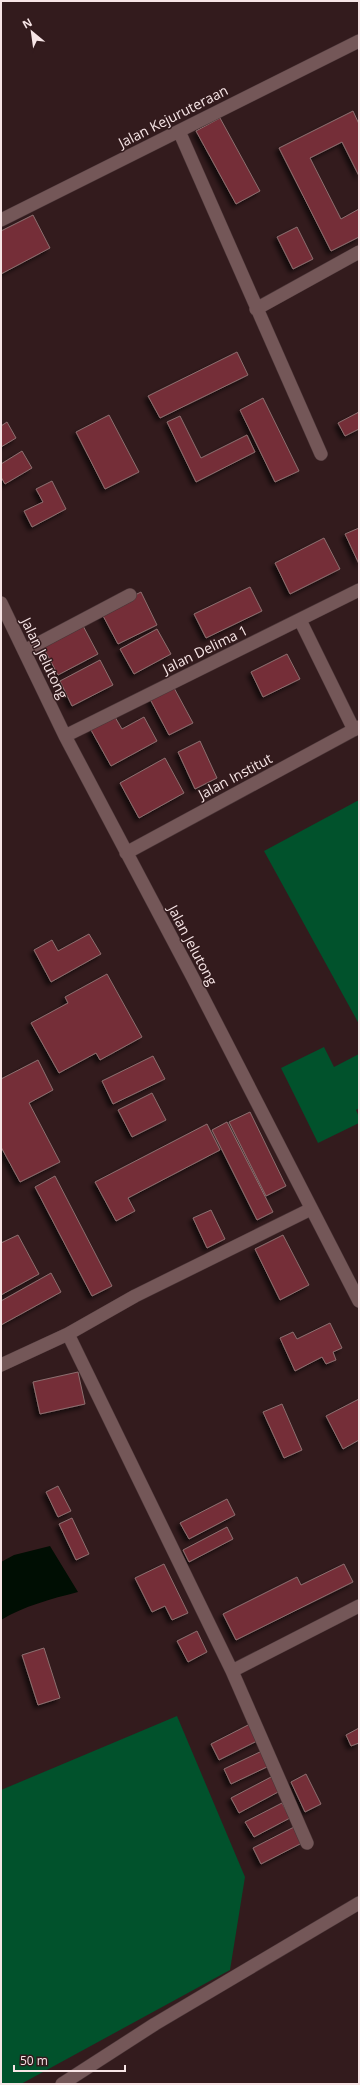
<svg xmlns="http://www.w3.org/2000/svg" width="360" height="2085" viewBox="0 0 360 2085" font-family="'Open Sans',sans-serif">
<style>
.green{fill:#01522c}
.water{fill:#000e03}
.building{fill:#742f37;stroke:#8d6f70;filter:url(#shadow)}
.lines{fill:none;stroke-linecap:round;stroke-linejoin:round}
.street-casing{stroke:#4b3638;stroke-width:14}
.street{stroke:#745758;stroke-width:13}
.labels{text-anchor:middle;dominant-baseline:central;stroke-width:3;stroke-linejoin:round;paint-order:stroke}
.street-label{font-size:14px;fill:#f7e5e6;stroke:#331b1d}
</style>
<defs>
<filter id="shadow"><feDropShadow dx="-3.5" dy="3.5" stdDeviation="2" flood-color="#0009"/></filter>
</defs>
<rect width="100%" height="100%" fill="#331b1d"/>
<path class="green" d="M359 800V1024L264 851Z
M324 1047 334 1067 359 1054V1108L356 1110 359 1117V1123L318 1143 281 1068Z
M177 1716 245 1877 230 1970 21 2084H1V1790Z"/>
<path class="water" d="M50 1546 78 1592C51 1599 24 1606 1 1620V1562L14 1555Z"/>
<path class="building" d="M353 111 359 124V176L342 142 310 158 341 219 359 209V237L331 251 279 148Z
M220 118 260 191 236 204 196 131Z
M33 215 50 248 1 274V231Z
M297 227 313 259 293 269 277 237Z
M237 352 248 375 160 418 148 396Z
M263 398 299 471 275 482 240 410Z
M359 412V429L345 436 338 423Z
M109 415 139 472 105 489 76 432Z
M180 416 201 458 247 435 255 452 196 482 167 422Z
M7 422 16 438 1 447V426Z
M22 451 32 468 5 484 1 477V464Z
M52 481 66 509 32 527 24 511 43 502 36 489Z
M359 528V564L345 534Z
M324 538 340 569 290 594 275 563Z
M250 587 262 611 206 638 194 614Z
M141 592 157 625 118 644 101 612Z
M81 622 98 654 58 675 41 643Z
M157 629 171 654 134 674 120 649Z
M287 654 300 679 263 697 251 672Z
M100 660 113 685 72 706 60 681Z
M173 686 193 723 169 735 150 699Z
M115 717 122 729 144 717 157 741 111 766 91 730Z
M200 741 217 778 195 789 178 752Z
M165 758 184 793 139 818 120 783Z
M89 934 101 954 51 982 34 950 52 940 58 951Z
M107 974 142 1037 100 1060 96 1053 59 1073 31 1023 68 1003 65 997Z
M153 1056 165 1079 113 1104 102 1081Z
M38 1060 53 1090 29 1103 60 1162 20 1182 1 1147V1079Z
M152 1093 166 1120 132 1137 118 1110Z
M250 1112 286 1186 266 1196 229 1122Z
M227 1122 273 1212 257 1220 212 1130Z
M207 1124 220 1150 128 1198 135 1211 116 1221 95 1182Z
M55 1176 112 1286 92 1296 35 1187Z
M211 1210 225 1239 207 1248 193 1218Z
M18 1235 39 1274 1 1295V1243Z
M283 1235 309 1285 280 1300 255 1249Z
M51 1273 61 1292 1 1325V1301Z
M330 1323 342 1348 333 1352 336 1360 326 1364 322 1357 295 1371 280 1338 293 1332 297 1339Z
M78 1372 85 1404 40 1414 33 1382Z
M359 1399V1440L343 1449 326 1416Z
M282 1404 302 1450 284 1458 263 1412Z
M58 1486 71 1511 58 1517 46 1492Z
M227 1499 235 1515 189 1539 180 1523Z
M72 1518 89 1554 76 1560 59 1524Z
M227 1527 233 1539 189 1562 183 1550Z
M164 1564 188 1613 172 1620 165 1606 152 1612 135 1578Z
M344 1564 353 1582 236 1640 223 1614 297 1577 301 1585Z
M197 1631 207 1652 188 1662 177 1641Z
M44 1648 60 1698 38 1705 22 1655Z
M252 1723 261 1739 219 1760 211 1744Z
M359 1728V1743L351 1746 346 1735Z
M262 1751 269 1766 231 1784 224 1769Z
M306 1774 321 1804 305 1812 291 1782Z
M273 1776 280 1791 239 1813 231 1798Z
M282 1803 290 1818 254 1837 245 1822Z
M294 1827 302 1843 261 1864 253 1848Z"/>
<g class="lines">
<defs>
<path id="street" d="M179 131 321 454
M1 220 359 41
M256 309 359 252
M1 603 65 736 193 978 359 1301
M300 620 354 730
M24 651 130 595
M65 736 359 590
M126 853 359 727
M68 1334 232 1671 307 1843
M1 1365 68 1334 135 1296 311 1209
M232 1671 359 1606
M62 2084 155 2024 359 1903"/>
</defs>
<use href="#street" class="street-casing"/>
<use href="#street" class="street"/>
</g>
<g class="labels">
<g class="street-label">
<text transform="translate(173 116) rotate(-27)">Jalan Kejuruteraan</text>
<text transform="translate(205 649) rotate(-26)">Jalan Delima 1</text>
<text transform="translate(45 658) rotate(64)">Jalan Jelutong</text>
<text transform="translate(235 776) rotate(-28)">Jalan Institut</text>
<text transform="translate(193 945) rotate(62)">Jalan Jelutong</text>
</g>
</g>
<rect width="360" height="2085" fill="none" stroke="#f7e5e6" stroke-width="4"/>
<g transform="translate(32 32) rotate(331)" stroke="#331b1d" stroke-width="3" paint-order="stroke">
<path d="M0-3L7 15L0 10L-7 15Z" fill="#f7e5e6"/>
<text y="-6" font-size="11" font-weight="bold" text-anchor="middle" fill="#f7e5e6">N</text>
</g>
<path d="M14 2065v6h111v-6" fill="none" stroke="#f7e5e6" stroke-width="2"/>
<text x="20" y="2065" font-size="12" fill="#f7e5e6" stroke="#331b1d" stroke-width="3" paint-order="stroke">50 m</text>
</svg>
